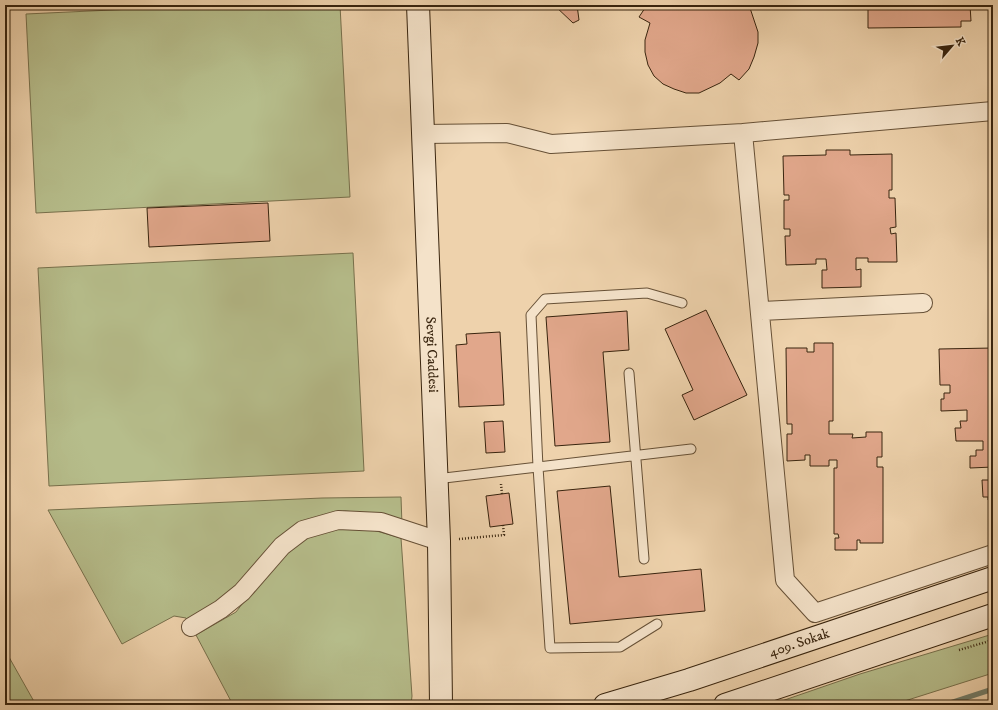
<svg xmlns="http://www.w3.org/2000/svg" width="998" height="710" viewBox="0 0 998 710" font-family="'IM FELL DW Pica',serif">
<style>
.green{fill:#b6bd8b;stroke:#77704c}
.lines{fill:none;stroke-linecap:round;stroke-linejoin:round}
.stream{stroke:#727d6a;stroke-width:5.5}
.building{fill:#e1a78b;stroke:#38240e}
.lane-casing{stroke:#665036;stroke-width:11}
.street-casing{stroke:#665036;stroke-width:20}
.secondary-casing{stroke:#38240e;stroke-width:24}
.path{stroke:#38240e;stroke-width:2.5;stroke-dasharray:1 2;stroke-linecap:butt}
.lane{stroke:#f4e2c9;stroke-width:9}
.street{stroke:#f4e2c9;stroke-width:18}
.secondary{stroke:#f4e2c9;stroke-width:22}
.labels{text-anchor:middle;dominant-baseline:central;stroke-width:3.5;stroke-linejoin:round;paint-order:stroke}
.street-label{font-size:14px;fill:#38240e;stroke:#f4e2c9}
</style>
<rect width="100%" height="100%" fill="#eed2ac"/>
<filter id="stains"><feTurbulence type="fractalNoise" baseFrequency=".005" numOctaves="4"/><feColorMatrix values="0 0 0 0 .2 0 0 0 0 .09 0 0 0 0 .02 0 0 0 .5 -.17"/></filter>
<radialGradient id="worn" r=".72"><stop offset=".6" stop-color="#630" stop-opacity="0"/><stop offset="1" stop-color="#630" stop-opacity=".3"/></radialGradient>
<path class="green" d="M219 5H340L350 197 36 213 26 14Z
M353 253 364 471 49 486 38 268Z
M401 497 402 525 379 514 345 511 320 516 247 579 188 622 186 618 174 616 122 644 48 510 322 498Z
M359 526 401 538 412 696 411 705H233L196 635 236 612 284 550 320 530Z
M993 634V673L892 705H770L860 674Z
M5 650 36 705H5Z"/>
<g class="lines">
<path class="stream" d="M944 705 993 689"/>
</g>
<path class="building" d="M554 5H577L579 20 573 23Z
M647 5H749L758 32V43L754 57 749 69 739 80 731 74 720 83 699 93H686L674 89 663 84 654 76 648 65 645 52V40L650 23 639 17Z
M868 5H970L971 21H961V27L868 28Z
M826 150H850V155L892 154V190H889V198H895L896 227 890 228 891 234 896 233 897 262H868V258H856V270L861 269V287L822 288V270H827L826 259H816V264L786 265 785 236H790V229H784V200H789V195H784L783 156 826 155Z
M268 203 270 241 149 247 147 208Z
M706 310 747 395 694 420 682 395 693 390 665 329Z
M627 311 629 350 603 352 610 442 555 446 546 317Z
M500 332 504 405 459 407 456 345 467 344 466 334Z
M814 343H833V421H829V434H853L852 438 866 437V432H882V457H877V467H883V543H860V540H857V550H835V538H839L838 534H834V468H837V460H829V466H810V455H805V460L787 461V434H792V424H787L786 348H807V352H814Z
M993 348V467L970 468V456H976V450H983V441H956L955 428H961L960 421H967V410L941 411V399H944V393H950V385H940L939 349Z
M503 421 505 452 486 453 484 422Z
M989 476H993V500H988V497H983L982 480H989Z
M610 486 619 577 701 569 705 611 570 624 557 491Z
M509 493 513 524 490 527 486 496Z"/>
<g class="lines">
<defs>
<path id="lane" d="M629 373 644 559
M436 479 691 449
M657 624 620 647 550 648 538 467 531 315 545 299 647 293 682 303"/>
<path id="street" d="M743 133 785 580 815 613 993 554
M423 134 507 133 551 144 743 133 993 111
M761 311 923 303
M191 627 221 609 242 592 282 546 303 530 338 520 381 522 439 541"/>
<g id="secondary">
<path id="s1" d="M418 5 439 541 441 705"/>
<path id="s2" d="M605 705 689 680 993 578"/>
<path d="M725 705 993 615"/>
</g>
</defs>
<use href="#lane" class="lane-casing"/>
<use href="#street" class="street-casing"/>
<use href="#secondary" class="secondary-casing"/>
<path class="path" d="M501 484 502 494
M459 539 504 535 503 525
M959 650 993 640"/>
<use href="#lane" class="lane"/>
<use href="#street" class="street"/>
<use href="#secondary" class="secondary"/>
</g>
<g class="labels">
<g class="street-label">
<text stroke="none"><textPath href="#s1" startOffset="350">Sevgi Caddesi</textPath></text>
<text stroke="none"><textPath href="#s2" startOffset="204">409. Sokak</textPath></text>
</g>
</g>
<rect width="998" height="710" fill="none" stroke="#eed2ac" stroke-width="20"/>
<rect x="6" y="6" width="986" height="698" fill="none" stroke="#38240e" stroke-width="2"/>
<rect x="10" y="10" width="978" height="690" fill="none" stroke="#38240e"/>
<g transform="translate(952 46) rotate(62)" stroke="#f4e2c9" stroke-width="3" paint-order="stroke">
<path d="M0-3L7 15L0 10L-7 15Z" fill="#38240e"/>
<text y="-6" font-size="11" font-weight="bold" text-anchor="middle" fill="#38240e">K</text>
</g>
<rect width="100%" height="100%" filter="url(#stains)"/>
<rect width="100%" height="100%" fill="url(#worn)"/>
</svg>
